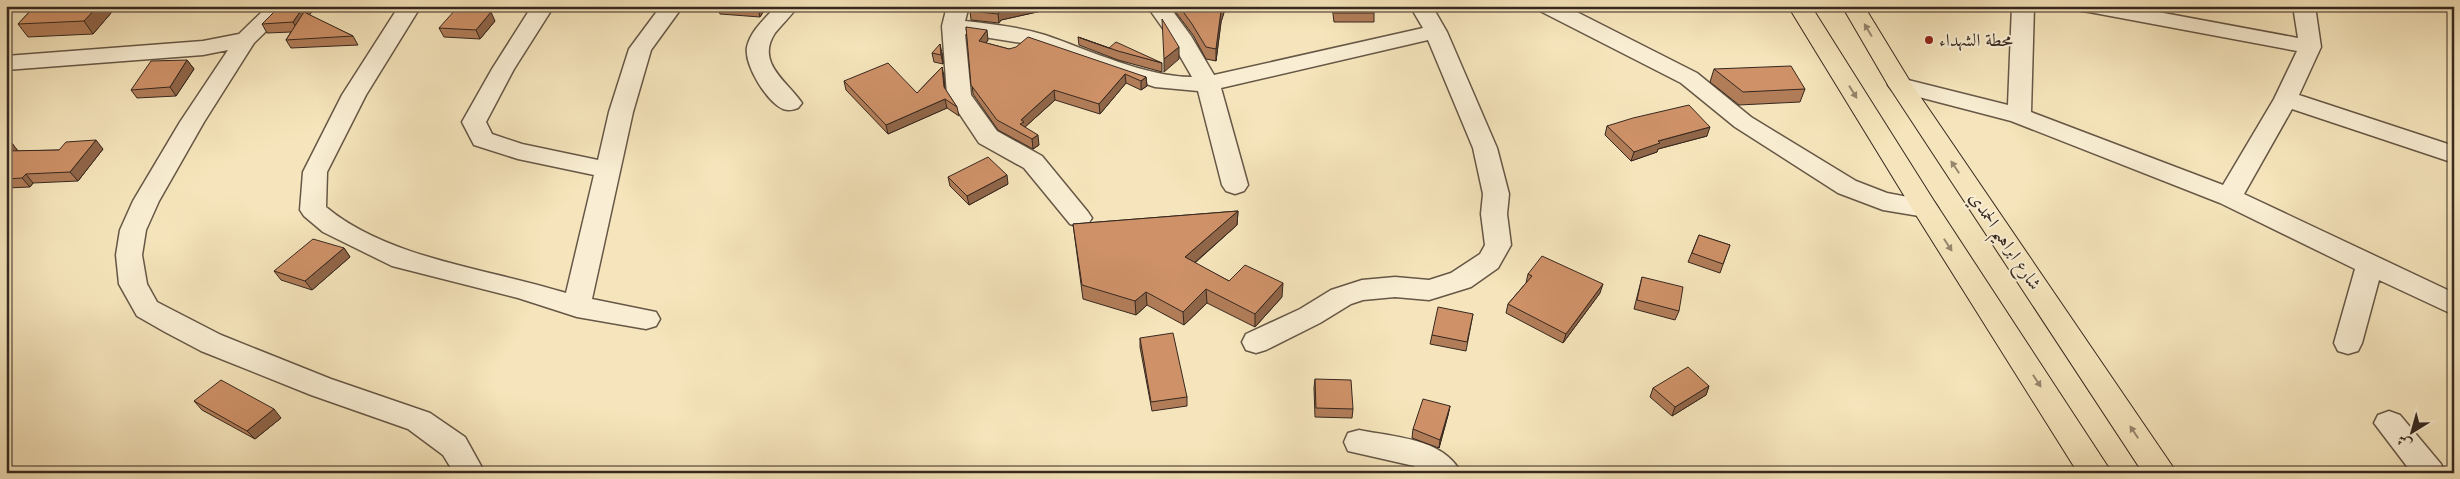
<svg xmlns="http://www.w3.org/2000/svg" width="2460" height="479" viewBox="0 0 2460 479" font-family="Cardo,Amiri,serif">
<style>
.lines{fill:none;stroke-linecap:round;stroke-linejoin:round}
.minor-casing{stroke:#665746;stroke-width:3}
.primary-casing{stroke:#36281f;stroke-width:2}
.minor{fill:#f9eed3;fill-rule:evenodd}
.primary{fill:#f6e5bc;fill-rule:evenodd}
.wall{fill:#b17d59;stroke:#36281f}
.shaded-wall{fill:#906649;stroke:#36281f}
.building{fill:#ce9168;stroke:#36281f}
.oneway{fill:#96866e}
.poi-dot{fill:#8f2418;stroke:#f9eed3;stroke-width:2}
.labels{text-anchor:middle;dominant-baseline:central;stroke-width:4;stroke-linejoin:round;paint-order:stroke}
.poi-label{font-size:18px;fill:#36281f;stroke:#f9eed3;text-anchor:start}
.street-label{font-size:18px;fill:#36281f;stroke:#f9eed3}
</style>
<rect width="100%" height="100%" fill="#f6e5bc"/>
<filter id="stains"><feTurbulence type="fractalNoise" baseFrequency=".004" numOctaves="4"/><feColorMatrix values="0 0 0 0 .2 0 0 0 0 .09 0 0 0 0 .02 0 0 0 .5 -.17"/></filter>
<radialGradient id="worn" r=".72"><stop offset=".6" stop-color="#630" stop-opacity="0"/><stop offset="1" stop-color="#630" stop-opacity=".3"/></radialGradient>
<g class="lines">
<defs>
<path id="minor" d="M268 6H292L254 43 204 122 159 201 146 230 142 255 147 284 157 302 221 335 331 379 430 413 465 437 485 473H454L443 455 408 429 311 395 201 351 165 332 137 316 119 284 116 255 120 230 133 201 180 122 228 50 203 55 6 70V56L203 41 239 34Z
M399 6H421L366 95 327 172 326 207C388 259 490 269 566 293L594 175 518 159 474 145 462 122 492 69 532 6H554L514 69 486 122 492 134 522 144 598 160 609 112 629 49 661 6H683L651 50 633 112 592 299 656 312 660 319 656 326 646 329 577 317 518 298 392 266 323 232 304 216 300 210 303 172 342 95Z
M776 6H798C791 16 782 24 775 33 755 63 788 82 802 103L798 108C793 110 789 111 783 109 767 102 744 65 747 47 751 30 765 19 776 6Z
M947 6H969L965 21C992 24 1019 27 1045 35 1089 50 1146 77 1192 77L1169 37 1147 6H1169L1191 36 1214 75 1423 28 1410 6H1432L1447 32 1497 148 1509 194 1507 214 1511 245 1498 268 1471 287 1429 300 1395 297 1363 300 1351 304 1320 323 1266 350 1256 353 1246 350 1242 342 1246 334 1300 309 1331 290 1362 280 1395 277 1429 280 1451 273 1480 254 1485 245 1481 214 1483 194 1473 148 1428 40 1221 88 1248 185 1244 191 1235 194 1226 191 1222 185 1198 91 1155 87 1028 44 965 34 971 95 997 131 1042 156 1088 212 1092 218 1088 224 1079 227 1070 224 1024 168 979 143 947 95 942 26Z
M1537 6H1565L1697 73 1751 117 1856 181 1887 193 1934 202 1938 208 1934 214 1925 217 1883 210 1838 193 1735 127 1681 83 1540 11Z
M2012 6H2034L2031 112 2223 185 2274 99 2297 51 2089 12 2081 11 2078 6H2126L2298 38 2293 6H2315L2321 47 2299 95 2454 146V163L2292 109 2244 194 2454 293V315L2379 280 2362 343 2358 351 2348 354 2338 351 2334 343 2355 269 2220 203 2011 121 1892 90 1888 85 1892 80 1900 78 2008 105Z
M2389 411 2400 415 2441 464 2445 473H2412L2374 423 2378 415Z
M1359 430C1393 437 1444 438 1461 473H1423L1414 466 1348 451 1344 442 1348 433Z"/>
<path id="primary" d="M1788 6H1811L1934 201 2112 473H2078L1916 215Z
M1842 6H1864L1911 83 2177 473H2143L1888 85Z"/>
</defs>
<use href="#minor" class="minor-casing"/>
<use href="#primary" class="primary-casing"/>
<use href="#minor" class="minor"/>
<use href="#primary" class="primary"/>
</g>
<path class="wall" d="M35 6H117L93 34 28 37 18 24Z
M280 6H311L313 10 309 15 353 36 358 45 291 48 286 40 291 32 267 33 262 24Z
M717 6H767L760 17 720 14Z
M1171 6H1226L1221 22 1216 61 1206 59 1193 35Z
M1332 6H1372L1374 13V22H1334Z
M1046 10 1001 20 999 23 971 20 970 11Z
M495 21 480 39 444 37 439 28Z
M966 27 988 40 986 43 1009 49 1146 77 1147 86 1141 90 1126 83 1100 114 1055 100 1025 127 1039 145 1033 149 998 130 973 94Z
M1078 37 1109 48 1162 63V72L1118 60 1079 45Z
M932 53H942L943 64 934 62Z
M187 60 194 69 176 96 137 98 131 90Z
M942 67 945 89 957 107 959 116 947 108 888 134 846 90 844 81 917 93Z
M1714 69 1805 89 1800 102 1739 105 1710 82Z
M1607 126 1707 136 1658 149 1657 152 1631 161 1605 135Z
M11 142 18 151 103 149 78 181 33 183 30 187 6 188V143Z
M948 177 1008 184 969 205 950 186Z
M1238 211 1237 225 1195 263 1229 281 1282 297 1255 327 1207 303 1184 325 1147 305 1136 315 1083 299 1073 224Z
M1699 235 1730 245 1720 273 1688 262Z
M344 248 350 257 312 290 281 280 274 271Z
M1528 274 1600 293 1563 343 1506 313 1508 304 1526 283Z
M1642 277 1679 311 1675 320 1634 309Z
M1473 314 1466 351 1430 344 1432 335Z
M1140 338 1187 397V406L1152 411 1140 347Z
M1315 379 1353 409 1352 418 1315 417 1314 388Z
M1709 386 1706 395 1672 416 1650 397 1653 388Z
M194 401 281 418 255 439 202 410Z
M1450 406 1448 415 1439 448 1412 438 1413 429Z"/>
<path class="shaded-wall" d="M98 6H117L93 34 84 21Z
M304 6H311L313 10 298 31 293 22Z
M759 6H767L760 17 758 8Z
M860 6H868L860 9Z
M1022 6H1046V10L1001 20 999 23 998 14 1000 11Z
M1222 6H1226L1221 22 1216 61V49L1221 11Z
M491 12 495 21 480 39 476 30Z
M987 30 988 40 981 50 979 41Z
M940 44 942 53 943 64 941 55Z
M1179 47V59L1164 72V59Z
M187 60 194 69 176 96 170 87Z
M942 67 944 76 945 96 944 87Z
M1125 74 1126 83 1100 114 1099 104Z
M1146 77 1147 86 1141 90V81Z
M1054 90 1055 100 1025 127 1026 131 1020 124 1021 120Z
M945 99 947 108 888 134 886 125Z
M1710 127 1707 136 1658 149 1657 152 1631 161 1634 152 1658 141Z
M1038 135 1039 145 1033 149 1032 139Z
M96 140 103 149 78 181 70 172Z
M11 142 18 151 6 155V148Z
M26 174 33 183 30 187 22 178Z
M1007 175 1008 184 969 205 967 196Z
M1238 211 1237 225 1185 271V257Z
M344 248 350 257 312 290 305 281Z
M1283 283 1282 297 1255 327V314Z
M1603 284 1600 293 1563 343 1566 334Z
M1206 289 1207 303 1184 325 1183 312Z
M1146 292 1147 305 1136 315 1135 301Z
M1709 386 1706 395 1672 416 1675 407Z
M1450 406 1448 415 1439 448 1440 440Z
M274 409 281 418 255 439 247 431Z"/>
<path class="building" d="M35 6H98L84 21 18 24Z
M280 6H304L293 22 262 24Z
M734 6H759L758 8Z
M973 6H1022L1000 11 998 14 970 11Z
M1179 6H1222L1221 11 1216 49 1206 47 1192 24Z
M1334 6H1372L1374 13H1334Z
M456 9 491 12 476 30 439 28Z
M304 12 353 36 286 40Z
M1162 19 1179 47 1164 59Z
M966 27 987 30 979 41 1009 49 1016 47 1028 37 1146 77 1141 81 1125 74 1099 104 1054 90 1021 120 1024 122 1020 124 1038 135 1032 139 997 120 971 85Z
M1078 37 1109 48 1116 42 1162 63 1118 51Z
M940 44 941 55 932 53Z
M187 60 170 87 131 90 151 61Z
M888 63 917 93 942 67 944 87 957 107 945 99 886 125 844 81Z
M1791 66 1805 89 1743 92 1714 69Z
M1689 105 1710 127 1658 141 1660 143 1634 152 1607 126 1633 118Z
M96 140 70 172 26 174 22 178 6 179V151L59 150 66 142Z
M11 142 6 148V143Z
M988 157 1007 175 967 196 948 177Z
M1238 211 1185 257 1229 281 1245 265 1283 283 1255 314 1206 289 1183 312 1146 292 1135 301 1082 285 1073 224Z
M1699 235 1730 245 1723 264 1692 253Z
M313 239 344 248 305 281 274 271Z
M1542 256 1603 284 1566 334 1508 304 1532 276 1528 274Z
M1642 277 1683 287 1679 311 1637 300Z
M1438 307 1473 314 1467 342 1432 335Z
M1173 333 1187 397 1151 402 1140 338Z
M1688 367 1709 386 1675 407 1653 388Z
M1315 379 1351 380 1353 409 1316 408Z
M221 380 274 409 247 431 194 401Z
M1423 399 1450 406 1440 440 1413 429Z"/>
<defs><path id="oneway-solid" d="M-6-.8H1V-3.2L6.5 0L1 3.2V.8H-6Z" transform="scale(1.25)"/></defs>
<g class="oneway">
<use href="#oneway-solid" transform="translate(1868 30) rotate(-121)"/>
<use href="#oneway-solid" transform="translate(1853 92) rotate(58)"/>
<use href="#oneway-solid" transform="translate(1955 167) rotate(-124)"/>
<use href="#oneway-solid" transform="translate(1948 245) rotate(57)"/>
<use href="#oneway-solid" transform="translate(2037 381) rotate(57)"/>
<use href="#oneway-solid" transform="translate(2134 432) rotate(-124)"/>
</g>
<circle class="poi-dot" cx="1929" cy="40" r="5"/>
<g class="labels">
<g class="poi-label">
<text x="1939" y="40">محطة الشهداء</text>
</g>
<g class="street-label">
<text transform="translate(2005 241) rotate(56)">شارع ابراهيم الحمدي</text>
</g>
</g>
<rect width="2460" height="479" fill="none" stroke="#f6e5bc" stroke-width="25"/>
<rect x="8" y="8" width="2445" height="464" fill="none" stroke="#36281f" stroke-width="2.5"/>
<rect x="12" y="12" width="2435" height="454" fill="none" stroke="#36281f"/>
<g transform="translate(2412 432) rotate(217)" stroke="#f9eed3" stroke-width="4" paint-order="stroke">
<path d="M0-4L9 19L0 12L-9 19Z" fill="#36281f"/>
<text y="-8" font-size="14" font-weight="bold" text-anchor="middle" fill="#36281f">ش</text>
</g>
<rect width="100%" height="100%" filter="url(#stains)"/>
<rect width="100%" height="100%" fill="url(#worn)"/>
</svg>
